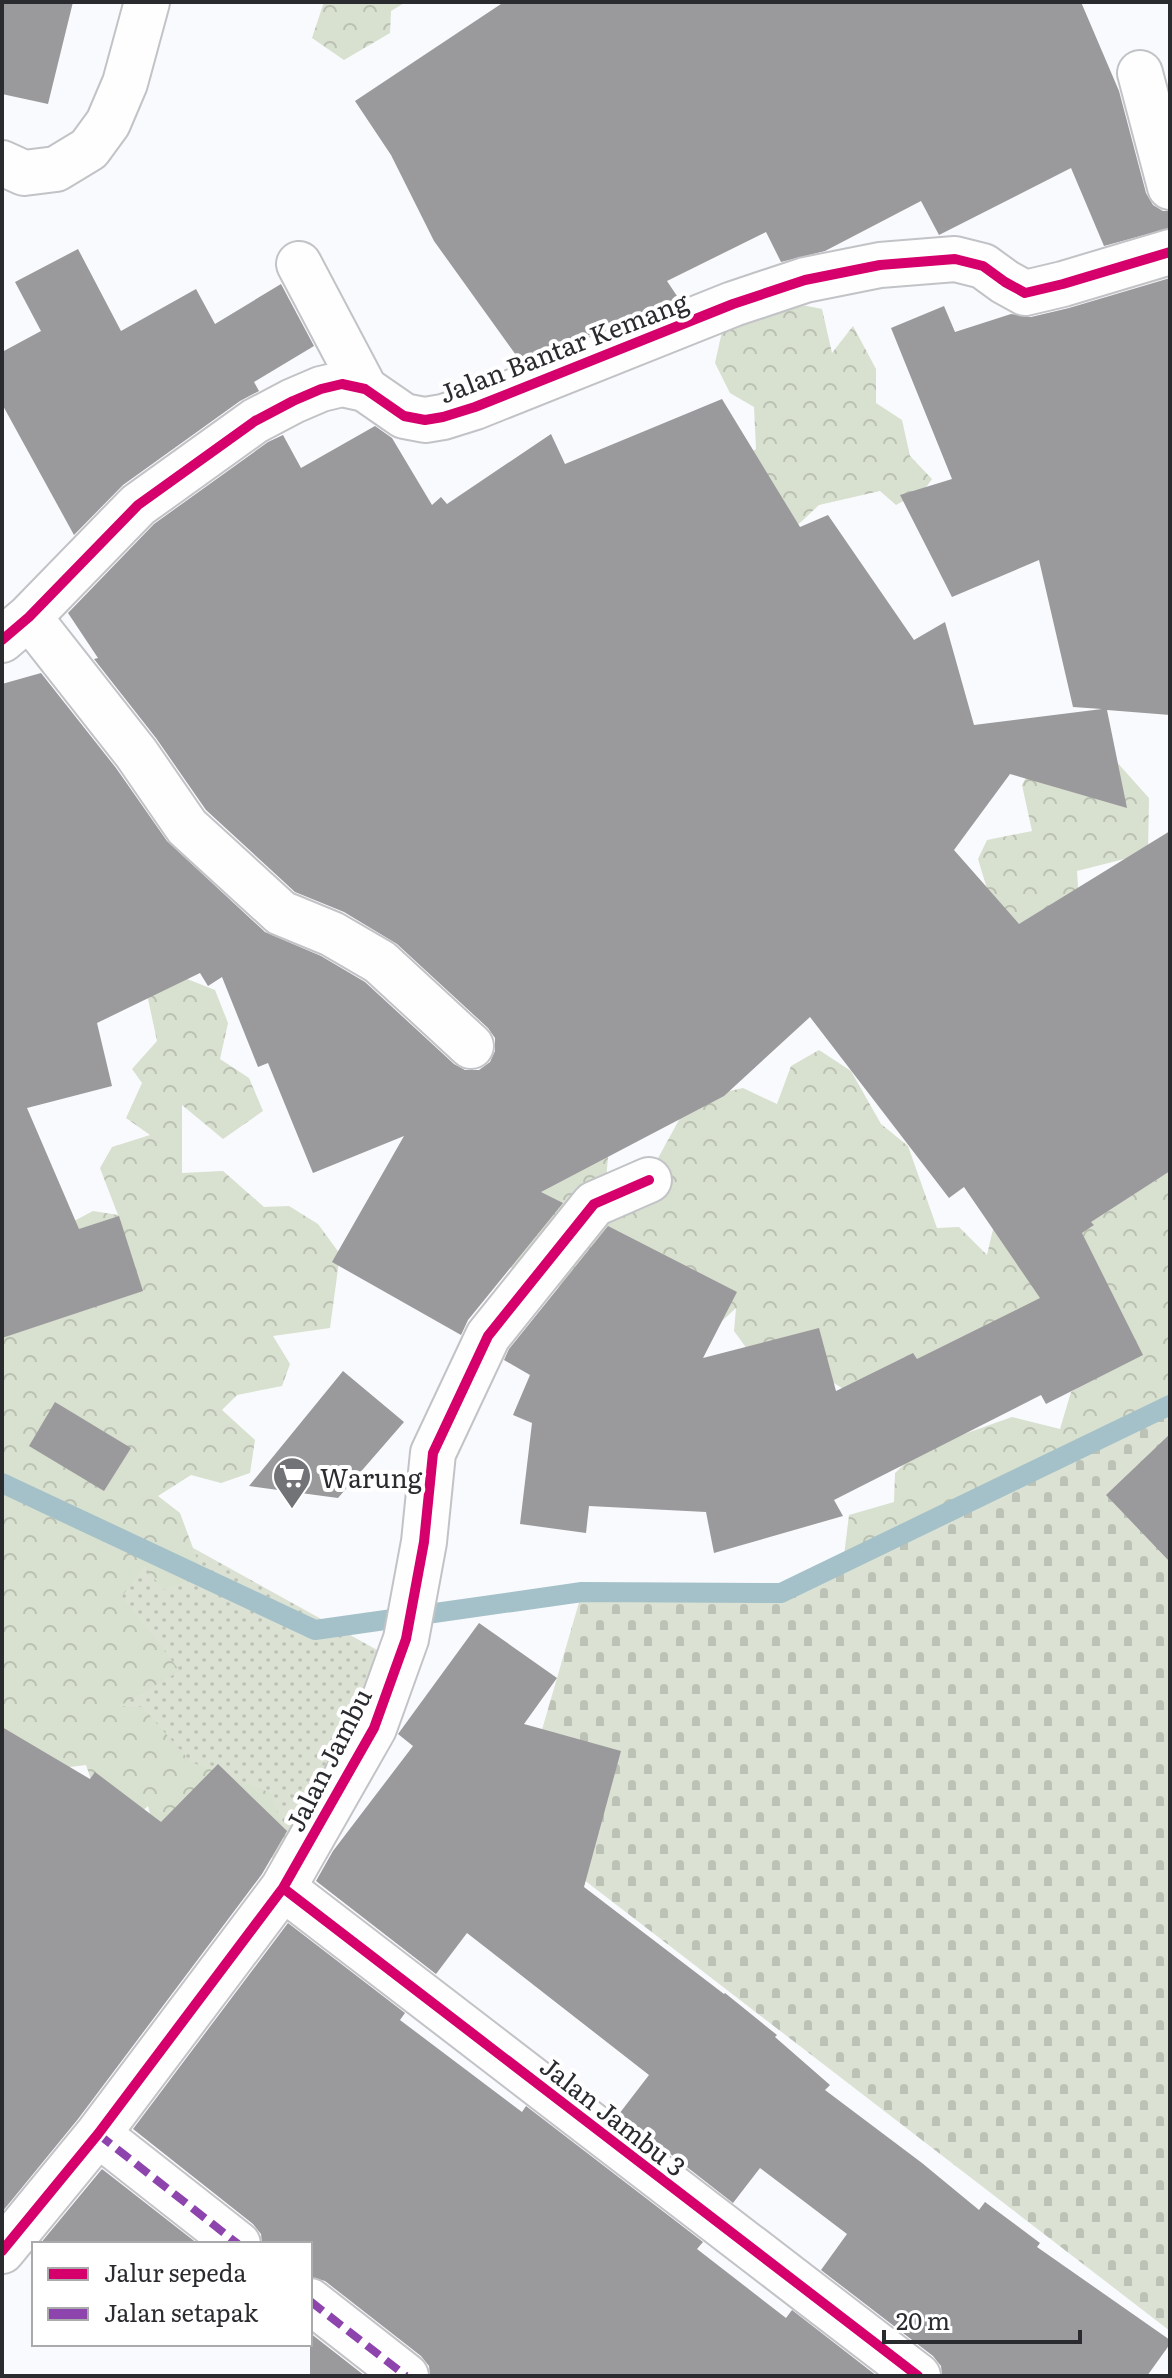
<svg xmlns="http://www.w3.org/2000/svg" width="1172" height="2378" viewBox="0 0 1172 2378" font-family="Literata,serif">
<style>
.grass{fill:url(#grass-dots)}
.forest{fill:url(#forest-crowns)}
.cemetery{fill:url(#cemetery-stones)}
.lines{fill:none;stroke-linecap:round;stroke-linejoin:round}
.stream{stroke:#a4c1c9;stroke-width:20}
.building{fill:#9a999c}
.minor-casing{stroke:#c2c3c6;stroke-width:48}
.minor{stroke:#fefeff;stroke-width:44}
.quiet{stroke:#8e44ad;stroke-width:8;stroke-dasharray:16 8;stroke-linecap:butt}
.cycleway-casing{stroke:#fff;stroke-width:15}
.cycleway{stroke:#d6006c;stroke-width:10}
.labels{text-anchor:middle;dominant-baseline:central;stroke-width:8;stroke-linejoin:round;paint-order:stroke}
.street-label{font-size:26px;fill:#2a2b2f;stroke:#fff}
.poi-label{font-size:26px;fill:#2a2b2f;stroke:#fff;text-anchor:start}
</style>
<defs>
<pattern id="grass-dots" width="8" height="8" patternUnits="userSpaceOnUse" patternTransform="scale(2)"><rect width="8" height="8" fill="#dbe2d3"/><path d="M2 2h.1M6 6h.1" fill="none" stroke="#bcc2b5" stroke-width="1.8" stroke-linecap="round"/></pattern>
<pattern id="forest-crowns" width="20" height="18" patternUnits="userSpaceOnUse" patternTransform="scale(2)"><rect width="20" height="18" fill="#d8e0cf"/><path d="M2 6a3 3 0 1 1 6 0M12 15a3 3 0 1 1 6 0" fill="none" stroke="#bac0b2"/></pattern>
<pattern id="cemetery-stones" width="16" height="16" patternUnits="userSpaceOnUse" patternTransform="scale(2)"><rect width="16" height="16" fill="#dbe2d3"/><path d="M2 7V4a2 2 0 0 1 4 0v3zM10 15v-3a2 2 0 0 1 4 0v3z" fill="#bcc2b5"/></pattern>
</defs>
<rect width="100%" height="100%" fill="#f9fafd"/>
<path class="grass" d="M2 1442 397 1661 283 1864 2 1709Z"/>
<path class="forest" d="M324 2H406L391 11 390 33 344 60 312 38Z
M772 299 822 309 832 353 853 326 876 369V403L902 420 910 456 932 479 924 490 896 505 880 491 819 505 787 535 737 460 756 449 754 407 730 393 715 363 723 327Z
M1114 759 1149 798 1148 853 1077 871 1079 903 1101 1124 1170 1174V1438L843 1564 849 1515 894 1502 895 1473 919 1450 1012 1417 1060 1429 1071 1392 1114 1364 874 1408 829 1380 750 1353 734 1331 736 1308 708 1334 563 1287 518 1278 488 1232 612 1113 605 1191 656 1178 657 1160 690 1100 743 1088 777 1104 791 1066 819 1050 851 1071 881 1124 908 1146 937 1228 959 1227 987 1255 994 1225 988 892 978 859 987 840 1032 831 1022 785 1032 766Z
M177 975 215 990 228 1023 220 1059 249 1078 263 1111 223 1139 182 1105V1173L223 1171 264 1207 289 1206 318 1224 340 1254 330 1328 273 1336 290 1364 282 1386 237 1395 222 1410 255 1440 250 1473 221 1483 191 1475 158 1496 180 1513 203 1575 163 1590 145 1566 122 1596 180 1671 118 1707H142L191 1762 271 1793 283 1828 154 1830 148 1806 135 1818 102 1813 86 1765 28 1772 2 1729V1259L93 1211 118 1215 100 1168 112 1147 150 1135 126 1118 142 1083 132 1069 157 1041 147 994Z"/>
<path class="cemetery" d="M1170 1405V2331L514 1826 582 1592 781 1593Z"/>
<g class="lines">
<path class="stream" d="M2 1483 315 1630 582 1592 781 1593 1170 1405"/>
</g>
<path class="building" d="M2 2H73L48 104 2 94Z
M504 2H1081L1119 91 1146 193 1153 205 1163 211H1170V228L1104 246 1071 168 939 235 921 201 825 251 781 262 766 232 667 281 679 299 521 362 434 241 391 155 355 101Z
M78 249 121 331 196 289 215 324 281 284 314 346 254 382 259 391 240 401 123 485 74 535 2 404V352L41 331 15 282Z
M1170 278V715L1107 710 1127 808 1010 774 954 850 1019 924 1170 831V1171L1091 1222 1094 1225 1082 1233 1143 1355 1046 1404 1041 1395 834 1500 843 1516 714 1553 706 1512 589 1506 586 1533 520 1524 532 1423 513 1415 530 1375 504 1360 509 1349 608 1226 737 1292 703 1358 819 1328 836 1391 913 1353 917 1359 1040 1298 964 1187 949 1198 810 1017 724 1096 541 1192 563 1203 468 1320 461 1335 332 1262 404 1136 313 1173 268 1063 258 1067 222 977 208 986 200 973 97 1023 112 1086 27 1108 79 1229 119 1216 143 1291 2 1338V684L41 673 116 768 167 841 265 932 321 956 365 982 454 1064 465 1070H479L490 1062 495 1051V1038L488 1028 397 944 344 912 295 892 206 810 156 738 94 659 98 658 68 613 154 524 268 442 283 435 301 468 375 426 392 438 432 505 441 497 447 504 551 434 565 464 722 399 800 527 828 515 914 640 945 622 974 725 1102 709 1073 707 1039 560 952 597 900 495 952 479 891 328 944 306 955 332 1011 314 1031 317 1069 308Z
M343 1371 404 1422 338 1498 249 1486Z
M55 1402 131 1448 104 1491 29 1446Z
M1170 1434V1562L1106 1495Z
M479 1623 557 1678 524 1724 621 1751 584 1887 724 1994 725 1993 777 2035 775 2037 830 2085 825 2090 922 2163 979 2210 985 2202 1040 2243 1037 2247 1170 2340V2344L1147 2376H942L941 2366 933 2356 821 2270 847 2234 760 2168 733 2203 619 2114 649 2075 467 1933 436 1974 316 1881 333 1851 413 1746 398 1734Z
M2 1727 90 1779 95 1772 161 1822 218 1764 287 1831 262 1874 78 2119 2 2212Z
M288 1923 405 2013 400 2020 522 2112 526 2106 703 2242 697 2249 786 2318 792 2310 877 2376H430L429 2366 421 2356 325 2281 310 2277V2244H262L261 2234 253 2224 133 2129Z
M102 2169 198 2244H40Z
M310 2333 365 2376H310Z"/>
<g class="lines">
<defs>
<path id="minor" d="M1140 73 1170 187
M2 163 24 173 56 169 89 149 108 123 125 83 147 2
M299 264 365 389
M29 617 136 753 187 827 281 913 332 934 380 962 471 1046
M2 640 29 617 138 505 255 421 293 401 321 389 342 384 365 389 404 416 425 420 443 417 475 407 733 304 805 280 880 265 955 259 983 266 1005 282 1025 293 1063 284 1170 252
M283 1888 918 2376
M98 2134 238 2244
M2 2251 98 2134 283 1888 374 1728 406 1639 424 1542 433 1453 488 1336 594 1204 649 1180
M310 2301 406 2376"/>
</defs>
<use href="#minor" class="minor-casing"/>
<use href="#minor" class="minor"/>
<path class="quiet" d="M98 2134 238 2244
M310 2301 406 2376"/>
<defs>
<path id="cycleway" d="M2 640 29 617 138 505 255 421 293 401 321 389 342 384 365 389 404 416 425 420 443 417 475 407 733 304 805 280 880 265 955 259 983 266 1005 282 1025 293 1063 284 1170 252
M283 1888 918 2376
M2 2251 98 2134 283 1888 374 1728 406 1639 424 1542 433 1453 488 1336 594 1204 649 1180"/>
</defs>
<use href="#cycleway" class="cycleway-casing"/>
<use href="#cycleway" class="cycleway"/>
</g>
<defs>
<symbol id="supermarket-pin" viewBox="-11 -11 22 30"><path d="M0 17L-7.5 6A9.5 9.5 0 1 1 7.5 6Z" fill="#727377" stroke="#fff"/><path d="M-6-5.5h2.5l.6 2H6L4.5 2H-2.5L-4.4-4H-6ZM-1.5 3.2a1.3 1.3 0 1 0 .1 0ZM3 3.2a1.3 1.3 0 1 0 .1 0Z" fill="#fff"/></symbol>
</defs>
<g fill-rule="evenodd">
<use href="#supermarket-pin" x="270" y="1454" width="44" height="60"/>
</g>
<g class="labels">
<g class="street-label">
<text transform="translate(563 346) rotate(-21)">Jalan Bantar Kemang</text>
<text transform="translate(327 1759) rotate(-63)">Jalan Jambu</text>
<text transform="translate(614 2115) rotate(38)">Jalan Jambu 3</text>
</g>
<g class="poi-label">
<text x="320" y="1476">Warung</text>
</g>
</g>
<rect width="1172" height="2378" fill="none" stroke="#2a2b2f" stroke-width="8"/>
<rect x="32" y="2242" width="280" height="104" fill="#ffffff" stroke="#aaaaac" stroke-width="2"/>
<rect x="48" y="2268" width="40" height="12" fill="#d6006c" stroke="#aaaaac" stroke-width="2"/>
<text x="104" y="2282" font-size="24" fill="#2a2b2f">Jalur sepeda</text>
<rect x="48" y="2308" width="40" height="12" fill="#8e44ad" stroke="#aaaaac" stroke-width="2"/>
<text x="104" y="2322" font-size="24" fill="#2a2b2f">Jalan setapak</text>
<path d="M884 2330v12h196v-12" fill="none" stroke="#2a2b2f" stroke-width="4"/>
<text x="896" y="2330" font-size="24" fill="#2a2b2f" stroke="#ffffff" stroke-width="6" paint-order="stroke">20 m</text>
</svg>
